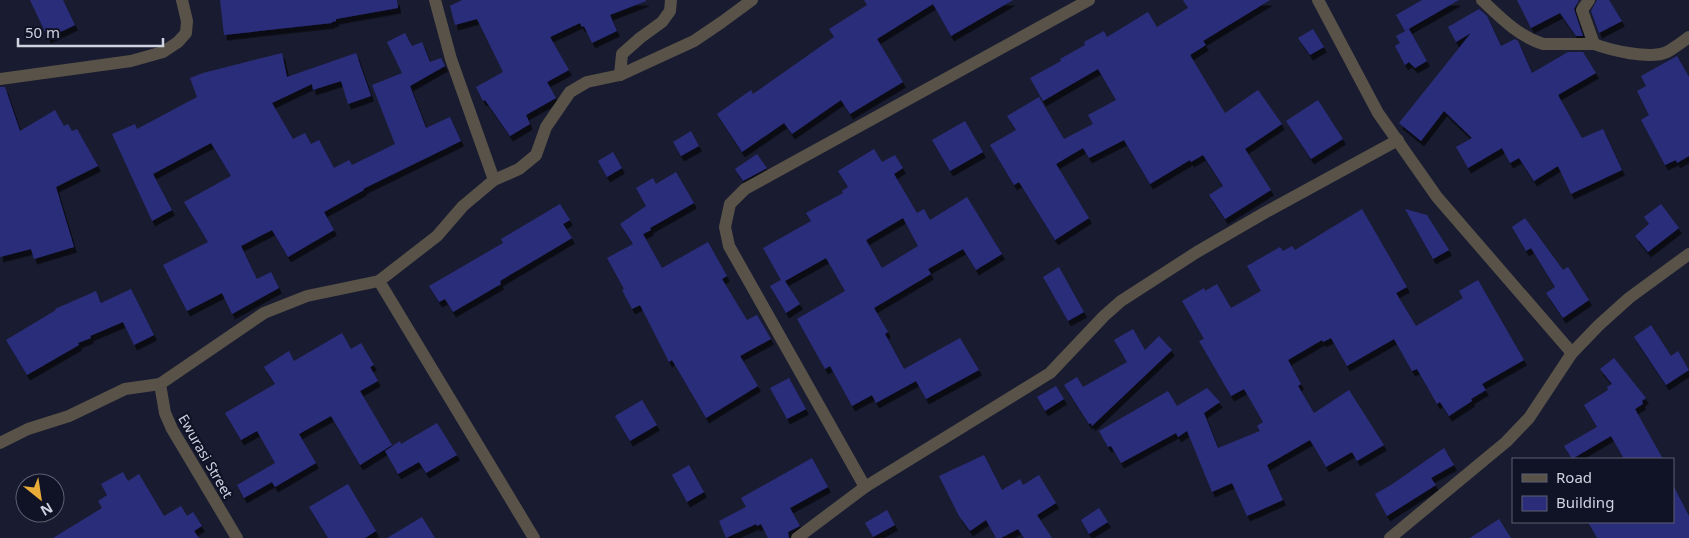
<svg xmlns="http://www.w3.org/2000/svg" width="1689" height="538" viewBox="0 0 1689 538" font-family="'Noto Sans',sans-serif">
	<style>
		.building { fill: #2b2d7a; fill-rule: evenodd; filter: url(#shadow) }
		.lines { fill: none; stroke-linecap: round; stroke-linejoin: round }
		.street { stroke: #585248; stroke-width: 12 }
		.labels { text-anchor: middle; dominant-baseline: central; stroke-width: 4.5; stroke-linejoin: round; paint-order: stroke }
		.street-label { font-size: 14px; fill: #cfd2df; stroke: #101326 }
	</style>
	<defs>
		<filter id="shadow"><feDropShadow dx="3" dy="5.5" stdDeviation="0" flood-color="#0009"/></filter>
	</defs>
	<rect width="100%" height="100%" fill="#191c30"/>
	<g class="building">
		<path d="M30 0H63L75 25 48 38Z"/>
		<path d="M220 0H397L398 8 336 19V21L332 22V23L224 35Z"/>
		<path d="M462 0H646V1L610 15 617 31 592 43 584 26 582 27 580 23 550 37 569 70 547 82 556 98 526 115 530 124 510 136 485 100 483 101 476 87 503 72 477 19 455 25 450 6Z"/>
		<path d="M864 0H1013L951 36 933 4 877 39 903 82 850 114 841 100 792 134 784 123 742 152 717 114 751 90 753 94 834 37 829 29 867 5Z"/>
		<path d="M1183 0H1270L1203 41 1206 45 1190 55 1225 113 1258 90 1282 124 1245 149 1271 190 1225 219 1209 195 1223 186 1203 155 1191 162 1190 160 1150 184 1124 140 1089 158 1083 148 1056 164 1089 218 1055 240 1019 182 1014 185 990 145 1016 130 1007 116 1039 97 1064 139 1093 124 1088 115 1116 100 1098 69 1043 101 1030 78 1061 61 1060 59 1085 45 1084 42 1104 31 1107 37 1148 12 1157 27 1188 8Z"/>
		<path d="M1422 0H1459L1405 31 1396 15Z"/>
		<path d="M1517 0H1579L1574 9 1583 36H1576L1560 13 1531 28Z"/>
		<path d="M1597 0H1609L1622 21 1599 33 1591 11Z"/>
		<path d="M1479 9 1487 16 1501 46 1515 39 1518 41 1532 73 1568 52H1583L1596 73 1558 95 1582 138 1603 129 1622 170 1571 194 1558 166 1534 181 1519 158 1510 163 1502 148 1468 168 1456 147 1472 138 1444 111 1421 141 1399 123 1471 33 1456 42 1448 27Z"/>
		<path d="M1313 29 1324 47 1310 55 1298 38Z"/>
		<path d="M1409 29 1427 61 1415 68 1409 62 1405 65 1395 46 1400 43 1396 36Z"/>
		<path d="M405 33 412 46 422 42 430 62 441 58 445 66 410 86 426 128 450 117 461 141 363 189 364 190 324 212 334 230 288 257 272 230 241 246 257 279 271 272 279 288 232 314 222 293 187 311 163 265 208 242 184 202 231 176 211 143 153 174 172 210 152 221 112 134 135 124 137 129 197 97 190 78 203 73 282 53 287 77 356 53 371 96 348 104 341 81 313 90 312 84 272 103 293 139 305 133 311 144 319 140 334 168 349 160 352 165 395 144 372 85 402 73 387 42Z"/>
		<path d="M1677 56 1689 77V156L1677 163 1676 160 1665 165 1641 120 1649 115 1637 91 1646 86 1641 76Z"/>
		<path d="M0 87H5L20 131 55 110 64 126 68 124 72 131 77 129 98 166 56 187 74 247 34 259 31 249 0 257Z"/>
		<path d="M1318 100 1343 139 1311 159 1286 121Z"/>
		<path d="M965 121 983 152 950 171 932 140Z"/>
		<path d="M691 131 699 146 681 156 673 142Z"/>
		<path d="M874 149 882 162 895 155 903 168 894 174 917 213 924 209 930 220 967 197 1002 254 976 270 963 249 928 269 931 274 874 308 888 332 885 334 904 369 960 338 979 370 926 399 916 381 876 403 872 395 852 406 830 366 825 369 797 319 845 291 826 258 785 281 800 304 786 313 770 286 781 280 763 248 811 221 806 213 843 193 842 191 848 187 838 171ZM903 218 918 246 882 268 866 240Z"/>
		<path d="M613 152 622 168 607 177 598 161Z"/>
		<path d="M757 154 767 168 743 181 735 169Z"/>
		<path d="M676 172 694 203 650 228 651 230 643 234 662 268 708 242 727 276 722 279 747 320 757 315 771 339 740 356 758 386 706 418 672 360 669 362 640 305 632 309 622 290 624 289 607 258 633 244 620 224 646 206 636 188 653 178 656 184Z"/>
		<path d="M560 204 570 220 563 224 572 238 500 281 501 284 453 312 445 299 439 302 429 286 503 243 501 239Z"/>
		<path d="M1661 204 1679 228 1648 252 1635 236 1649 224 1644 217Z"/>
		<path d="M1362 209 1407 287 1396 293 1416 326 1463 298 1459 291 1478 280 1524 360 1482 384 1486 390 1471 399 1472 401 1449 416 1440 402 1437 404 1417 369 1412 371 1394 339 1347 366 1331 338 1323 342 1322 340 1288 360 1301 384 1298 386 1314 413 1349 390 1384 445 1357 461 1352 452 1326 467 1310 440 1267 465 1283 500 1247 516 1232 483 1212 492 1187 431 1178 437 1176 433 1121 463 1111 446 1108 447 1099 431 1168 391 1177 406 1207 388 1220 402 1204 413 1218 448 1260 431 1257 426 1263 422 1244 389 1231 396 1199 341 1204 339 1182 301 1204 288 1205 291 1217 284 1231 308 1261 291 1247 266 1280 247 1283 251 1292 246 1295 250Z"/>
		<path d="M1405 209 1427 215 1449 250 1433 259Z"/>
		<path d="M1525 218 1563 270 1568 267 1589 300 1563 318 1546 293 1555 287 1531 248 1526 251 1512 227Z"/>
		<path d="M1059 267 1084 312 1068 321 1043 277Z"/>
		<path d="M131 289 154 335 134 345 123 322 90 336 91 338 78 343 79 345 27 375 6 340 56 310 55 309 96 291 101 303Z"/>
		<path d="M1651 325 1671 356 1678 351 1689 370 1666 385 1634 337Z"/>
		<path d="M1133 329 1145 350 1159 336 1172 350 1092 426 1091 423 1089 424 1064 385 1077 377 1083 387 1127 362 1114 340Z"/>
		<path d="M342 333 351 349 361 343 374 365 370 367 378 381 360 391 392 445 360 465 331 416 299 434 316 463 275 487 272 482 244 498 237 485 275 463 257 431 241 440 225 413 275 384 264 367 289 351 294 361Z"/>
		<path d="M1614 358 1646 398 1642 401 1643 404 1635 409 1663 459H1624L1611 436 1572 459 1564 446 1597 427 1584 405 1608 390 1607 387 1612 384 1600 369Z"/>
		<path d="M789 378 806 409 787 419 770 388Z"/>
		<path d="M1056 386 1064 399 1045 411 1037 397Z"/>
		<path d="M642 400 657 425 630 441 615 416Z"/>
		<path d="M437 423 457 455 426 473 419 462 398 474 385 451 400 441 401 444Z"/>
		<path d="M1444 448 1454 465 1431 478 1436 485 1387 516 1375 494 1391 485Z"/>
		<path d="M984 455 1002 490 1020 479 1023 485 1039 475 1056 503 1037 515 1052 538H1024L1018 529 1001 538H996L986 520 970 531 959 516 939 476Z"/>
		<path d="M812 458 828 487 790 508 800 526 788 532 789 538H768L761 524 757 526 756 524 726 538 719 521 746 507 741 498Z"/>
		<path d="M689 465 704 492 687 502 672 475Z"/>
		<path d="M123 472 128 481 139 474 164 516 181 506 187 516 193 512 202 526 194 531 199 538H53L102 508 98 501 107 495 101 484Z"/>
		<path d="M348 484 376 531 365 538H328L309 507Z"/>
		<path d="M1673 485 1689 516V538H1597L1588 522H1673Z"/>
		<path d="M1099 508 1108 522 1089 534 1081 520Z"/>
		<path d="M887 510 895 525 873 537 865 523Z"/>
		<path d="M422 517 435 538H387Z"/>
		<path d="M1499 519 1511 538H1470Z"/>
	</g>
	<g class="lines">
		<g class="street">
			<path d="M435 0 451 59 494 180"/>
			<path d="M1318 0 1378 113 1437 197 1572 353"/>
			<path d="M1482 0C1500 17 1518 36 1543 44H1594"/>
			<path d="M1589 0 1582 10 1594 44C1610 50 1650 60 1667 52 1674 48 1682 42 1689 37"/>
			<path d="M620 75 622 54 640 38 662 22 670 11 671 0"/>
			<path d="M0 79 131 61 163 52 178 42 186 33 187 21 182 0"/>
			<path d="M379 281 534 538"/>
			<path d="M160 384 165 413 172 429 237 538"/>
			<path d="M0 443 28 429 69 416 125 389 160 384 264 313 307 296 379 281 437 236 463 206 494 180 519 169 536 155 546 127 570 92 587 82 620 75 694 41 722 22 752 0"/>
			<path d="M865 487 729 246 725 227 730 204 745 189 1089 0"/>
			<path d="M797 538 865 487 1050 373 1104 316 1121 301 1197 252 1266 212 1398 140"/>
			<path d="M1390 538 1506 442 1529 418 1572 353 1599 325 1629 298 1689 254"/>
		</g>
	</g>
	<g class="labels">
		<g class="street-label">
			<text transform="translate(206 456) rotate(60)">Ewurasi Street</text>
		</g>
	</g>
	<rect x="1512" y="458" width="162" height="65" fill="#101326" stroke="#5c5f70"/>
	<rect x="1522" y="474" width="25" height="8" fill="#585248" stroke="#5c5f70"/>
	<text x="1556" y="483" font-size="15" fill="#cfd2df">Road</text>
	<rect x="1522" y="496" width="25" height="15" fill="#2b2d7a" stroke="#5c5f70"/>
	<text x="1556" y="508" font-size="15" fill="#cfd2df">Building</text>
	<g transform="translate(40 498) rotate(150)"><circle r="24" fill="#101326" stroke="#5c5f70"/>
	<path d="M0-4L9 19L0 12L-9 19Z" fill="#e9ab38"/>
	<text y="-8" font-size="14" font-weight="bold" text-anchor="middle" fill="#cfd2df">N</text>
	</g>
	<path d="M18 38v8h145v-8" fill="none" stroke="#cfd2df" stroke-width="2.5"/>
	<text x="25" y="38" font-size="15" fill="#cfd2df" stroke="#101326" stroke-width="4" paint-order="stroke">50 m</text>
</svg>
